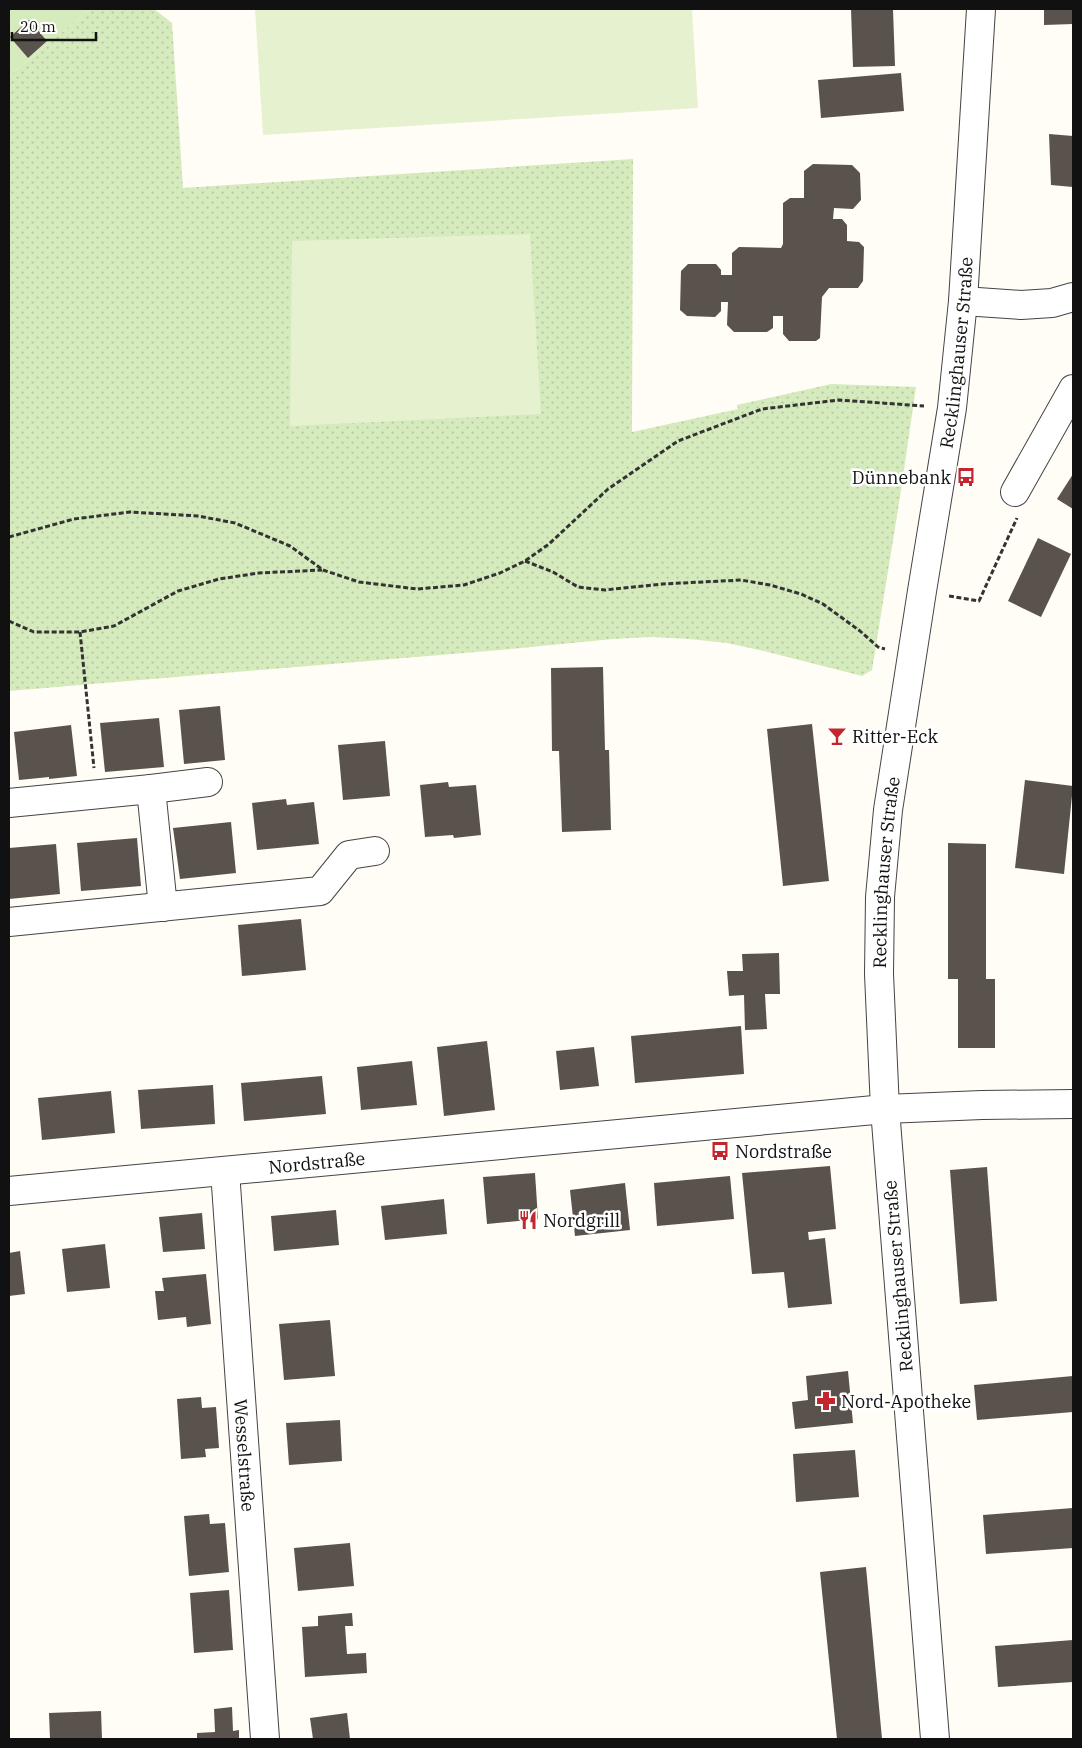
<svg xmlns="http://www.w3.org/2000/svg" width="1082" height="1748" viewBox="0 0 1082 1748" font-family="'IBM Plex Serif',serif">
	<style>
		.grass { fill: #d5ebbd }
		.park { fill: url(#park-dots) }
		.pitch { fill: #e6f2cf }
		.building { fill: #5a524d }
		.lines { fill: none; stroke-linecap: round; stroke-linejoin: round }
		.minor-casing { stroke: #444; stroke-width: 30 }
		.path { stroke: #333; stroke-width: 3; stroke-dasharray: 5 2.5; stroke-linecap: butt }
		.minor { stroke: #fff; stroke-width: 28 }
		.labels { text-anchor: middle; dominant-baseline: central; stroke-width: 5; stroke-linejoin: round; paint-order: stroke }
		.street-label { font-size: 18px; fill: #111; stroke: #fff }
		.poi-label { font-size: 18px; fill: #111; stroke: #fff; text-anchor: start }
	</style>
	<defs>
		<pattern id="park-dots" width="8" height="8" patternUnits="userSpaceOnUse" patternTransform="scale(1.25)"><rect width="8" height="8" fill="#d5ebbd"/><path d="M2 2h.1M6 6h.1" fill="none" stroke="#b6c8a1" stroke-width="1.8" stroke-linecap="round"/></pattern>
	</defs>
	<rect width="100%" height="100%" fill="#fffdf5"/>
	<path class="grass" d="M9 9H90L9 76Z"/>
	<path class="park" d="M90 9H154L172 23 183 188 633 159 632 432 738 409 737 405 831 384 916 387 900 497 872 670 862 676 764 651 727 643 689 639 652 637 613 639 500 650 9 691V76Z"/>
	<g class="pitch">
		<path d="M255 9H692L698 108 263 135Z"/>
		<path d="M530 234 541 414 290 426 292 241Z"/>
	</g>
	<g class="building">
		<path d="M851 9H893L895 66 853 67Z"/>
		<path d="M1044 9H1073V24L1044 25Z"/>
		<path d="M29 20 47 41 28 58 10 37Z"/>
		<path d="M901 73 904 111 821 118 818 80Z"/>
		<path d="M1049 134 1073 136V187L1051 185Z"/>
		<path d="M813 164 852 165 860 173 861 200 853 209 834 208 833 219H842L847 225V241L859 242 864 247 863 281 858 288H829L822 297 820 338 816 341H789L783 334V316H773V328L767 332H734L727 325 728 302H721V311L715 317 687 316 680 310 681 271 688 264H716L721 270V275H732V253L739 247 781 248 783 244V203L790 198H804V171Z"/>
		<path d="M1073 474V509L1057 499Z"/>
		<path d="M1038 538 1071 554 1041 617 1008 601Z"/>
		<path d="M603 667 605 750H609L611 830 562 832 559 751H552L551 668Z"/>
		<path d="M220 706 225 760 184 764 179 710Z"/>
		<path d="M159 718 164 767 105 772 100 723Z"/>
		<path d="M812 724 829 881 783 886 767 729Z"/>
		<path d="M71 725 77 776 49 779V777L19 780 14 732Z"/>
		<path d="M385 741 390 796 343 800 338 745Z"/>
		<path d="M1025 780 1073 786 1064 874 1015 868Z"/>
		<path d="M448 782 449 787 476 785 481 835 454 838 453 835 425 837 420 785Z"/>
		<path d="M286 799 287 805 314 802 319 844 257 850 252 803Z"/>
		<path d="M231 822 236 873 180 879 173 828Z"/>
		<path d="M137 838 141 886 81 891 77 843Z"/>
		<path d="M948 843 986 844V979H995V1048H958V979H948Z"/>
		<path d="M56 844 60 894 9 899V848Z"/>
		<path d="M301 919 306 970 242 976 238 925Z"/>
		<path d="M779 953 780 994H765L767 1029 745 1030 744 995 729 996 727 971H743L742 954Z"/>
		<path d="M741 1026 744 1074 635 1083 631 1036Z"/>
		<path d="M487 1041 495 1110 444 1116 437 1047Z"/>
		<path d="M594 1047 599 1086 560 1090 556 1051Z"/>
		<path d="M412 1061 417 1105 361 1110 357 1067Z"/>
		<path d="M322 1076 326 1114 244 1121 241 1083Z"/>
		<path d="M213 1085 215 1124 141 1129 138 1090Z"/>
		<path d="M111 1091 115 1133 42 1140 38 1098Z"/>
		<path d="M830 1166 836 1229 808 1232 809 1240 825 1238 832 1304 788 1308 784 1272 752 1274 742 1173Z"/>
		<path d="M987 1167 997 1301 960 1304 950 1170Z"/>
		<path d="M535 1173 538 1219 487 1224 483 1177Z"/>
		<path d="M730 1176 734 1219 657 1226 654 1183Z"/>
		<path d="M625 1183 630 1230 575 1236 570 1190Z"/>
		<path d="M444 1199 447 1234 385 1240 381 1206Z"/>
		<path d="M336 1210 339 1245 274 1251 271 1216Z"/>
		<path d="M202 1213 205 1249 163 1252 159 1217Z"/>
		<path d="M105 1244 110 1288 67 1292 62 1249Z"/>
		<path d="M20 1251 25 1294 9 1296V1253Z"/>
		<path d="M206 1274 211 1324 187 1327 186 1317 158 1320 155 1291H164L162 1278Z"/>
		<path d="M330 1320 335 1376 284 1380 279 1324Z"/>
		<path d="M848 1371 853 1423 795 1429 792 1402 808 1400 806 1376Z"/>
		<path d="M1073 1376V1412L977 1420 974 1385Z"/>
		<path d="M201 1397 202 1408 216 1407 219 1448 205 1449 206 1457 181 1459 177 1399Z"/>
		<path d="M340 1420 342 1461 289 1465 286 1423Z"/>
		<path d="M855 1450 859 1497 796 1502 793 1454Z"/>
		<path d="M1073 1508V1548L986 1554 983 1515Z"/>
		<path d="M209 1514 210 1524 225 1523 229 1572 189 1576 184 1516Z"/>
		<path d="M350 1543 354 1586 298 1591 294 1548Z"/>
		<path d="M866 1567 882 1739H837L820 1572Z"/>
		<path d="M229 1590 233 1650 194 1653 190 1593Z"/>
		<path d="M352 1613 353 1626H345L347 1654 366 1653 367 1673 305 1677 302 1627 318 1626V1616Z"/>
		<path d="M1073 1640V1682L998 1687 995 1646Z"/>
		<path d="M232 1707 233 1731 239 1730V1739H197V1733L215 1732 214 1709Z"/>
		<path d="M101 1711 102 1739H50L49 1713Z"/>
		<path d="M347 1713 350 1739H313L310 1718Z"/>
	</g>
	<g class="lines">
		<g class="minor-casing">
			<g id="minor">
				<path d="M963 301 1021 305 1052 303 1073 297"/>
				<path d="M1015 492 1073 389"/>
				<path d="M151 789 208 782"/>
				<path d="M9 803 151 789 163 907"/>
				<path d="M9 922 320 891 349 855 375 851"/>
				<path id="s1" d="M225 1171 265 1739"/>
				<path id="s2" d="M9 1191 885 1109 982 1105 1073 1104"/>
				<path id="s3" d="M935 1739 885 1109 879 974 880 897 888 810 922 591 952 408 963 301 981 9"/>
			</g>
		</g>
		<g class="path">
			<path d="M9 537 74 519 130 512 198 516 235 523 290 546 323 570 359 582 417 589 464 585 500 573 525 561 549 544 608 489 678 441 762 409 839 400 924 406"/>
			<path d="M525 561 553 572 578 587 605 590 663 584 741 580 770 585 801 594 823 604 860 631 878 647 885 649"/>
			<path d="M949 596 979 601 1017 518"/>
			<path d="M9 621 34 632H80L114 626 178 591 219 579 259 573 322 570"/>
			<path d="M80 632 94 768"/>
		</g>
		<use href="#minor" class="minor"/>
	</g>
	<defs>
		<g id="bus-bare" transform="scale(1.5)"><path d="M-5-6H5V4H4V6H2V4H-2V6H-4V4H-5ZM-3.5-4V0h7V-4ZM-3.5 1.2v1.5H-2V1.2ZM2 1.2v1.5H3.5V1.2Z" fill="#c4262e" stroke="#fff" stroke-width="2.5" paint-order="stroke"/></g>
		<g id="bar-bare" transform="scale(1.5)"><path d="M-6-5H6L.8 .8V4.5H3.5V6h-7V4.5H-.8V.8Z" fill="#c4262e" stroke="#fff" stroke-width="2.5" paint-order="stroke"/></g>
		<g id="restaurant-bare" transform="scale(1.5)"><path d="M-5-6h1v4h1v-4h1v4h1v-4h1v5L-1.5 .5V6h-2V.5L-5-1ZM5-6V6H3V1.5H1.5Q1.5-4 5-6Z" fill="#c4262e" stroke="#fff" stroke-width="2.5" paint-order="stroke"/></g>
		<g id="pharmacy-bare" transform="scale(1.5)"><path d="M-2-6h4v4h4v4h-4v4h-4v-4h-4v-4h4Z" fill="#c4262e" stroke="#fff" stroke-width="2.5" paint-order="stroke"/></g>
	</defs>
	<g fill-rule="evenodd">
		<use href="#bus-bare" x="966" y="477"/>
		<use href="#bar-bare" x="837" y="736"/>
		<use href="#bus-bare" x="720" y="1151"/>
		<use href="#restaurant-bare" x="528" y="1220"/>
		<use href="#pharmacy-bare" x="826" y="1401"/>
	</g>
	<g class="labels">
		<g class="street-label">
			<text stroke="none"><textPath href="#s3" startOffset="1394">Recklinghauser Straße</textPath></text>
			<text stroke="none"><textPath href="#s3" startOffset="869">Recklinghauser Straße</textPath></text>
			<text stroke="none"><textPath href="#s2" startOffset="309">Nordstraße</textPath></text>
			<text transform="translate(898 1276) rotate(-95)">Recklinghauser Straße</text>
			<text stroke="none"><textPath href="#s1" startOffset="285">Wesselstraße</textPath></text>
		</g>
		<g class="poi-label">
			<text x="951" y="477" text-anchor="end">Dünnebank</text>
			<text x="852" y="736">Ritter-Eck</text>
			<text x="735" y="1151">Nordstraße</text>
			<text x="543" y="1220">Nordgrill</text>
			<text x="841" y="1401">Nord-Apotheke</text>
		</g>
	</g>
	<rect width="1082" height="1748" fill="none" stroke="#111111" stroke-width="20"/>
	<path d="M12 32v8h84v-8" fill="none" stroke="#111111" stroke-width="2.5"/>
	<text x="20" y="32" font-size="15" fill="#111111" stroke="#ffffff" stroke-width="4" paint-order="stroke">20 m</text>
</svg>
